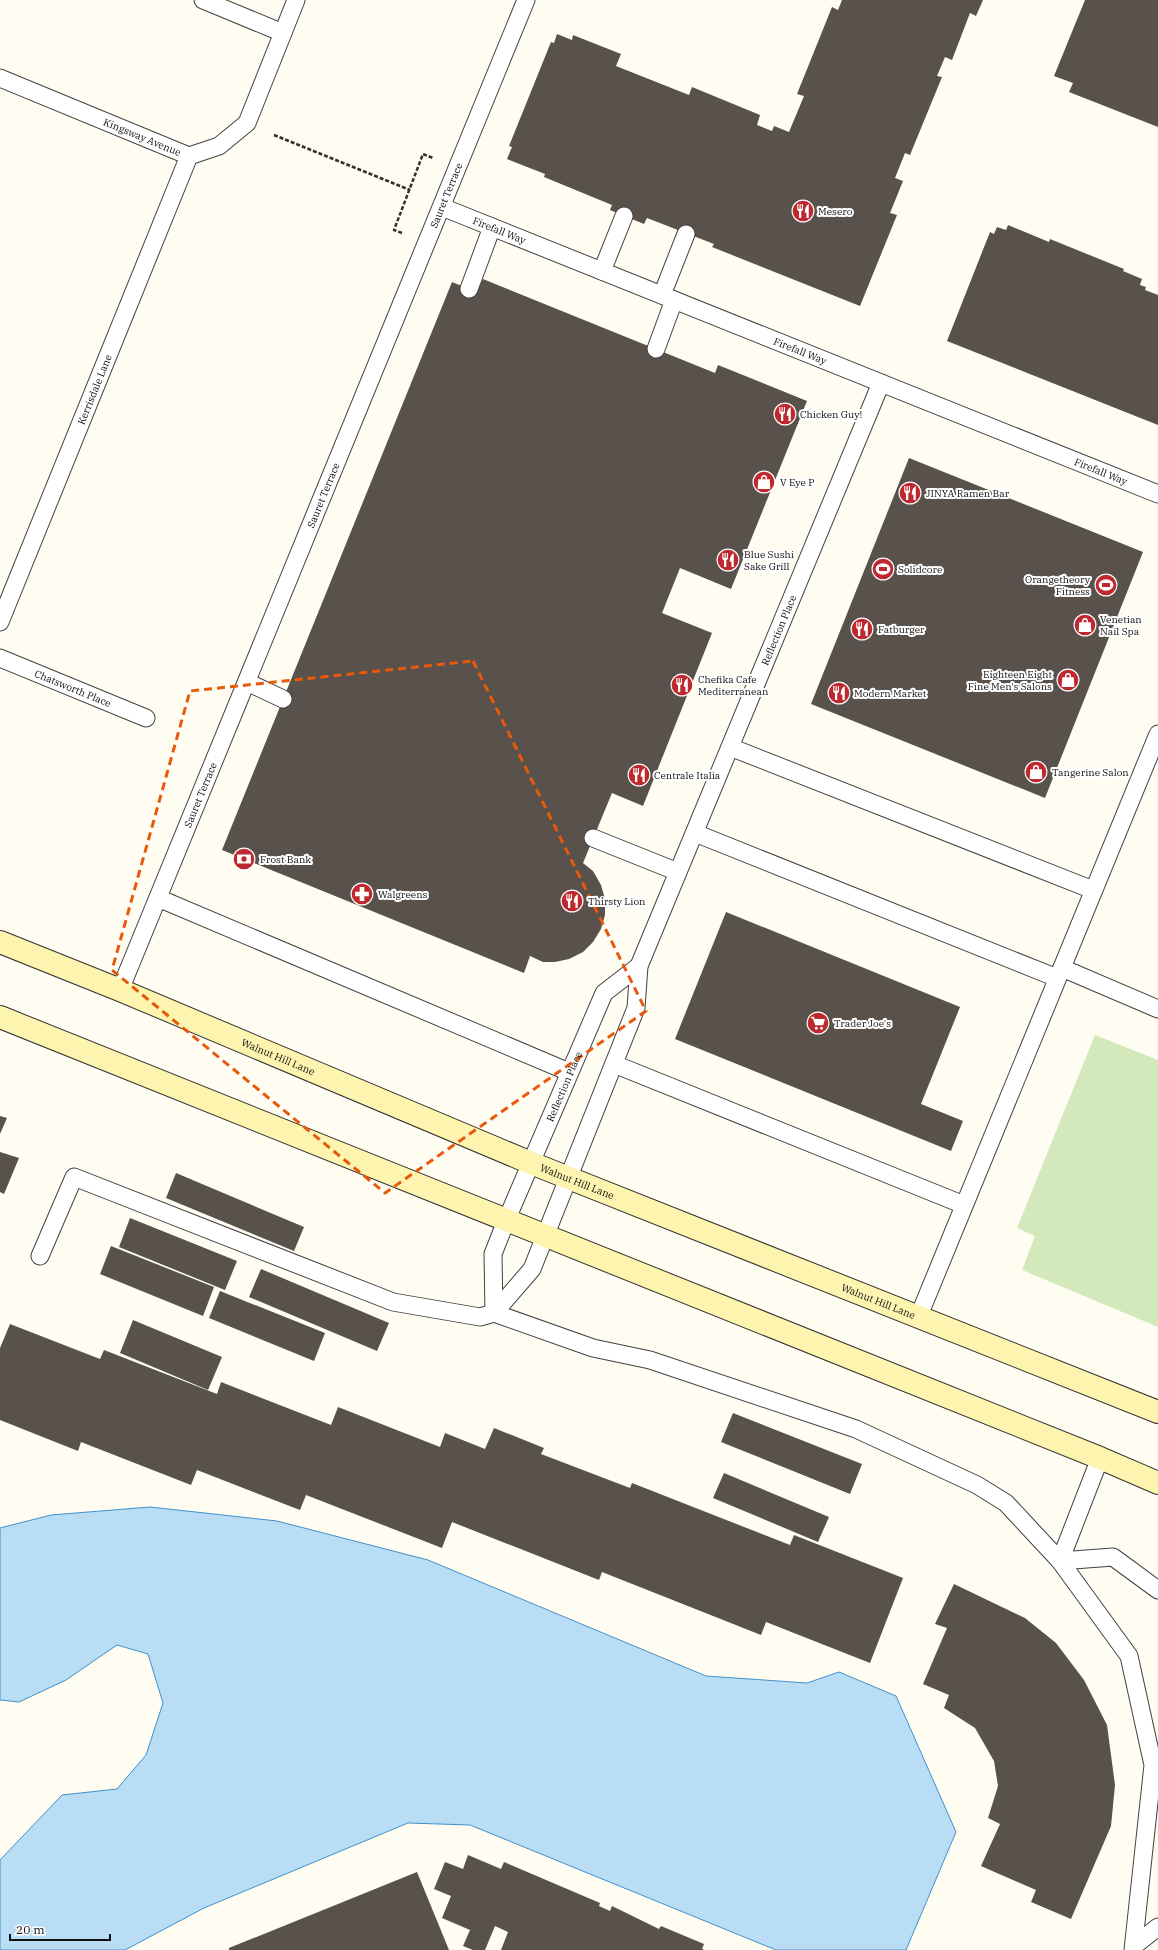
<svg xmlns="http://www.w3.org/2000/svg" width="1158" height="1950" viewBox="0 0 1158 1950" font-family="'IBM Plex Serif',serif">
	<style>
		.green { fill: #d3e9bc }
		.water { fill: #b8ddf5; stroke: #4091cb }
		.building { fill: #58514c }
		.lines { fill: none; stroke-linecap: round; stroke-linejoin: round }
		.service-casing { stroke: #424242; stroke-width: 19 }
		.secondary-casing { stroke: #313131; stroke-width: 24 }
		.path { stroke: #313131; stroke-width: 2.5; stroke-dasharray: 4 2; stroke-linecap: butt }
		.service { stroke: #fff; stroke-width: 17 }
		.secondary { stroke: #fdf5af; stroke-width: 22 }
		.marked { fill: none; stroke: #e8590c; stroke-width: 3; stroke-dasharray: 8 5; stroke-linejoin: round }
		.labels { text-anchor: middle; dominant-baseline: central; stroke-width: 4; stroke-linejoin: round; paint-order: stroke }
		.street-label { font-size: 10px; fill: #0f0f0f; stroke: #fff }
		.poi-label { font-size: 10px; fill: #0f0f0f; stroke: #fff; text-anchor: start }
	</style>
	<rect width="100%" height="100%" fill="#fffcf2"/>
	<path class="green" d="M1095 1035 1158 1060V1327L1003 1262 1022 1270 1035 1236 1017 1228Z"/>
	<path class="water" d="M150 1507 277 1521 428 1560 706 1676 807 1683 839 1672 896 1696 956 1832 906 1950H776L470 1825 408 1823 204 1908 125 1950H0V1860L62 1795 117 1789 146 1755 163 1703 148 1654 117 1645 66 1680 19 1702 0 1700V1528L51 1515Z"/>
	<g class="building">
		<path d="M842 0H983L976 16 970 13 952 60 945 57 937 76 942 77 910 155 905 153 895 178 903 181 890 213 897 215 860 306 712 247 714 244 647 218 644 224 610 210 612 205 544 177 545 174 507 159 512 147 509 146 551 42 554 43 557 34 572 40 573 35 621 54 616 66 689 95 692 87 760 115 757 125 772 131 774 126 789 132 804 96 797 94 832 7 838 10Z"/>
		<path d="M1085 0H1158V127L1069 92 1073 83 1054 76Z"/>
		<path d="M1008 225 1049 242 1050 239 1124 269 1123 271 1142 279 1140 285 1146 287 1145 290 1158 295V425L947 341 990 232 994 234 997 227 1006 230Z"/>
		<path d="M483 279 715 373 718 365 807 401 731 589 680 568 662 613 712 633 643 806 612 793 583 863 593 871 601 885 605 899V915L601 929 593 942 583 952 569 959 555 962H543L530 956 524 973 222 850 452 282 477 292Z"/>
		<path d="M909 458 1143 552 1045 798 811 704Z"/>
		<path d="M726 912 960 1007 921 1104 963 1121 951 1151 675 1039Z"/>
		<path d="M0 1116 7 1118 0 1134Z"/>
		<path d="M0 1152 19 1158 4 1194 0 1192Z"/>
		<path d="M176 1173 304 1227 294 1251 166 1198Z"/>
		<path d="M130 1218 237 1261 225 1290 119 1247Z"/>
		<path d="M111 1246 214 1287 203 1316 100 1274Z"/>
		<path d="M261 1269 389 1323 377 1351 249 1297Z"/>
		<path d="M220 1291 325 1333 314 1361 209 1318Z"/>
		<path d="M133 1320 222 1357 208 1390 120 1353Z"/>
		<path d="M10 1324 100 1359 104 1350 217 1394 221 1382 331 1425 338 1407 440 1447 445 1433 485 1449 494 1428 544 1448 541 1454 630 1488 632 1483 790 1545 794 1535 903 1578 870 1663 766 1622 761 1635 602 1572 599 1580 452 1522 442 1548 306 1495 300 1510 197 1470 191 1485 81 1442 78 1451 0 1420V1348Z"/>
		<path d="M733 1413 862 1464 850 1494 721 1442Z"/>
		<path d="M724 1473 829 1517 818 1542 713 1498Z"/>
		<path d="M954 1584 1025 1618 1056 1643 1084 1680 1107 1725 1115 1785 1111 1826 1071 1919 1031 1902 1036 1890 981 1866 1000 1824 988 1818 998 1786 994 1761 975 1728 944 1708 949 1695 923 1684 947 1628 935 1624Z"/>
		<path d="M468 1855 501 1869 504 1862 600 1903 599 1906 610 1911 612 1906 659 1929 661 1926 704 1944 702 1949 705 1950H501L508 1932 495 1926 485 1950H473L463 1946 470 1930 442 1918 451 1896 434 1889 445 1862 463 1869Z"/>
		<path d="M417 1872 449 1950H229V1948Z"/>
	</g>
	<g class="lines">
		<g class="service-casing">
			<g id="service">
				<path d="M203 0 283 33"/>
				<path id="s1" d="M0 78 189 156 219 146 247 123 296 0"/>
				<path id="s2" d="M442 207 1158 494"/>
				<path d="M602 271 624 216"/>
				<path d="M469 289 492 227"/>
				<path d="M662 295 686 234"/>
				<path d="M656 349 674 300"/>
				<path id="s3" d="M0 622 189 156"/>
				<path id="s4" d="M0 658 146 718"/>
				<path d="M247 682 283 699"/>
				<path d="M730 747 1093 890"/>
				<path d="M695 833 1057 978"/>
				<path d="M593 838 678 872"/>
				<path d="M158 898 569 1072"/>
				<path d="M1062 968 1158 1009"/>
				<path id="s5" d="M120 990 526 0"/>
				<path d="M614 1064 964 1205"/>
				<path d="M40 1256 74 1177 393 1302 480 1317 494 1313 593 1348 650 1360 856 1429 977 1485 1006 1503 1060 1561 1129 1656 1153 1765 1133 1950"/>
				<path id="s6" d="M494 1313 532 1269 636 1008 639 966 881 383"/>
				<path id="s7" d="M494 1313 493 1254 506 1221 604 993 639 966"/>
				<path d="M918 1318 1158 734"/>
				<path d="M1100 1458 1060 1561 1113 1557 1158 1590"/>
				<path d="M1135 1945 1158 1927"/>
			</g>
		</g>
		<g class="secondary-casing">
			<g id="secondary">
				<path id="s8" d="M0 942 120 990 531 1163 1158 1412"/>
				<path d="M0 1017 1100 1458 1158 1483"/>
			</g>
		</g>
		<g class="path">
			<path d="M274 135 410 190"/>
			<path d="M402 233 394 230 423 154 433 158"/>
		</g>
		<use href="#service" class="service"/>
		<use href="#secondary" class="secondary"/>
	</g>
	<path class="marked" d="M473 661 646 1011 385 1193 112 970 190 691Z"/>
	<defs>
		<g id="restaurant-disc" transform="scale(1.15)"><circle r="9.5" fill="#bd292e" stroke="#fff"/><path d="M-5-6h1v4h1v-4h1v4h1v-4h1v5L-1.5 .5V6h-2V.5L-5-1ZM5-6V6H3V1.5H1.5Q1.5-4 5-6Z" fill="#fff"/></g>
		<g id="shop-disc" transform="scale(1.15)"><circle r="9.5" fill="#bd292e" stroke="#fff"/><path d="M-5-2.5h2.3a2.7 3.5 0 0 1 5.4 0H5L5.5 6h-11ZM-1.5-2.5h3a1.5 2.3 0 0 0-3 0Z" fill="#fff"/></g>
		<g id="stadium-disc" transform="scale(1.15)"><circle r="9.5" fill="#bd292e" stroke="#fff"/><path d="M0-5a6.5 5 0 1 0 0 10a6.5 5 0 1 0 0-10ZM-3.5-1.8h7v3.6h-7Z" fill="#fff"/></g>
		<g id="bank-disc" transform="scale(1.15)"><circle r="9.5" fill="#bd292e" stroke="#fff"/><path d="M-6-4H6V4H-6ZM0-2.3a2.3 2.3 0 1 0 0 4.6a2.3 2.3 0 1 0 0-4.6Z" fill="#fff"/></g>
		<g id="pharmacy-disc" transform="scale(1.15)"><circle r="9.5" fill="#bd292e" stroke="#fff"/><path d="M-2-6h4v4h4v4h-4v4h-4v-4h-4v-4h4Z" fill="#fff"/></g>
		<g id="supermarket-disc" transform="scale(1.15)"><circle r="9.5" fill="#bd292e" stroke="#fff"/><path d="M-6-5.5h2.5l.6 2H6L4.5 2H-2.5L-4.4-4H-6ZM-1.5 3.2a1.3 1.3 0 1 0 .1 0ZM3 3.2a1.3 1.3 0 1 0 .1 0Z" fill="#fff"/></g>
	</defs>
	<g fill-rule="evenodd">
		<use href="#restaurant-disc" x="803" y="211"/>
		<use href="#restaurant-disc" x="785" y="414"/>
		<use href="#shop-disc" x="764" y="482"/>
		<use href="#restaurant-disc" x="910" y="493"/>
		<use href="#restaurant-disc" x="728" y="560"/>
		<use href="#stadium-disc" x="883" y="569"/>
		<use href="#stadium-disc" x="1106" y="585"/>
		<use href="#shop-disc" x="1085" y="625"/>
		<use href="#restaurant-disc" x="862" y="629"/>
		<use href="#shop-disc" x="1068" y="680"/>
		<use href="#restaurant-disc" x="682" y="685"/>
		<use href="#restaurant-disc" x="839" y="693"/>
		<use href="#shop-disc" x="1036" y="772"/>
		<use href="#restaurant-disc" x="639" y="775"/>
		<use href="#bank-disc" x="244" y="859"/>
		<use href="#pharmacy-disc" x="362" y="894"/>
		<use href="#restaurant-disc" x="572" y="901"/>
		<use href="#supermarket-disc" x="818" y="1023"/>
	</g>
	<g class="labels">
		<g class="street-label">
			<text stroke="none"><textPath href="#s1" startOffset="154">Kingsway Avenue</textPath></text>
			<text stroke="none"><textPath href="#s5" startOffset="859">Sauret Terrace</textPath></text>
			<text stroke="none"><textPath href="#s2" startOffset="62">Firefall Way</textPath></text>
			<text stroke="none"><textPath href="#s2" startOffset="386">Firefall Way</textPath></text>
			<text stroke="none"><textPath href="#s3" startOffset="251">Kerrisdale Lane</textPath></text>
			<text stroke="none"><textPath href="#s2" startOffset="710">Firefall Way</textPath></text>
			<text stroke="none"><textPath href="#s5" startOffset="535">Sauret Terrace</textPath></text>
			<text stroke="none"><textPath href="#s6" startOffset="745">Reflection Place</textPath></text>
			<text stroke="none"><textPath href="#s4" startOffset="79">Chatsworth Place</textPath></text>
			<text stroke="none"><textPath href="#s5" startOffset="211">Sauret Terrace</textPath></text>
			<text stroke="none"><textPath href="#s8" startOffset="301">Walnut Hill Lane</textPath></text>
			<text stroke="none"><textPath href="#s7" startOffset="241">Reflection Place</textPath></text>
			<text stroke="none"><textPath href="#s8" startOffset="625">Walnut Hill Lane</textPath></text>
			<text stroke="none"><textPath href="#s8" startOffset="949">Walnut Hill Lane</textPath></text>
		</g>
		<g class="poi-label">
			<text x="818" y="211">Mesero</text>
			<text x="800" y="414">Chicken Guy!</text>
			<text x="780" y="482">V Eye P</text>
			<text x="926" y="493">JINYA Ramen Bar</text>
			<text x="744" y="554">Blue Sushi<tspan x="744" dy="12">Sake Grill</tspan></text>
			<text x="898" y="569">Solidcore</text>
			<text x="1090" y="579" text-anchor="end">Orangetheory<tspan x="1090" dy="12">Fitness</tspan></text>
			<text x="1100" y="619">Venetian<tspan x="1100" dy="12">Nail Spa</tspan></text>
			<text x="878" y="629">Fatburger</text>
			<text x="1052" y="674" text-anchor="end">Eighteen Eight<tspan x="1052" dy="12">Fine Men's Salons</tspan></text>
			<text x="698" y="679">Chefika Cafe<tspan x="698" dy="12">Mediterranean</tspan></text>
			<text x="854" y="693">Modern Market</text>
			<text x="1052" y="772">Tangerine Salon</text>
			<text x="654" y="775">Centrale Italia</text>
			<text x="260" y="859">Frost Bank</text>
			<text x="378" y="894">Walgreens</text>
			<text x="588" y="901">Thirsty Lion</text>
			<text x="834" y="1023">Trader Joe's</text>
		</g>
	</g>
	<path d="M10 1934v6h100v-6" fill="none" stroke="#0f0f0f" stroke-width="2"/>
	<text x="16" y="1934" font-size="12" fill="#0f0f0f" stroke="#ffffff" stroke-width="3" paint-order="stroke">20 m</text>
</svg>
